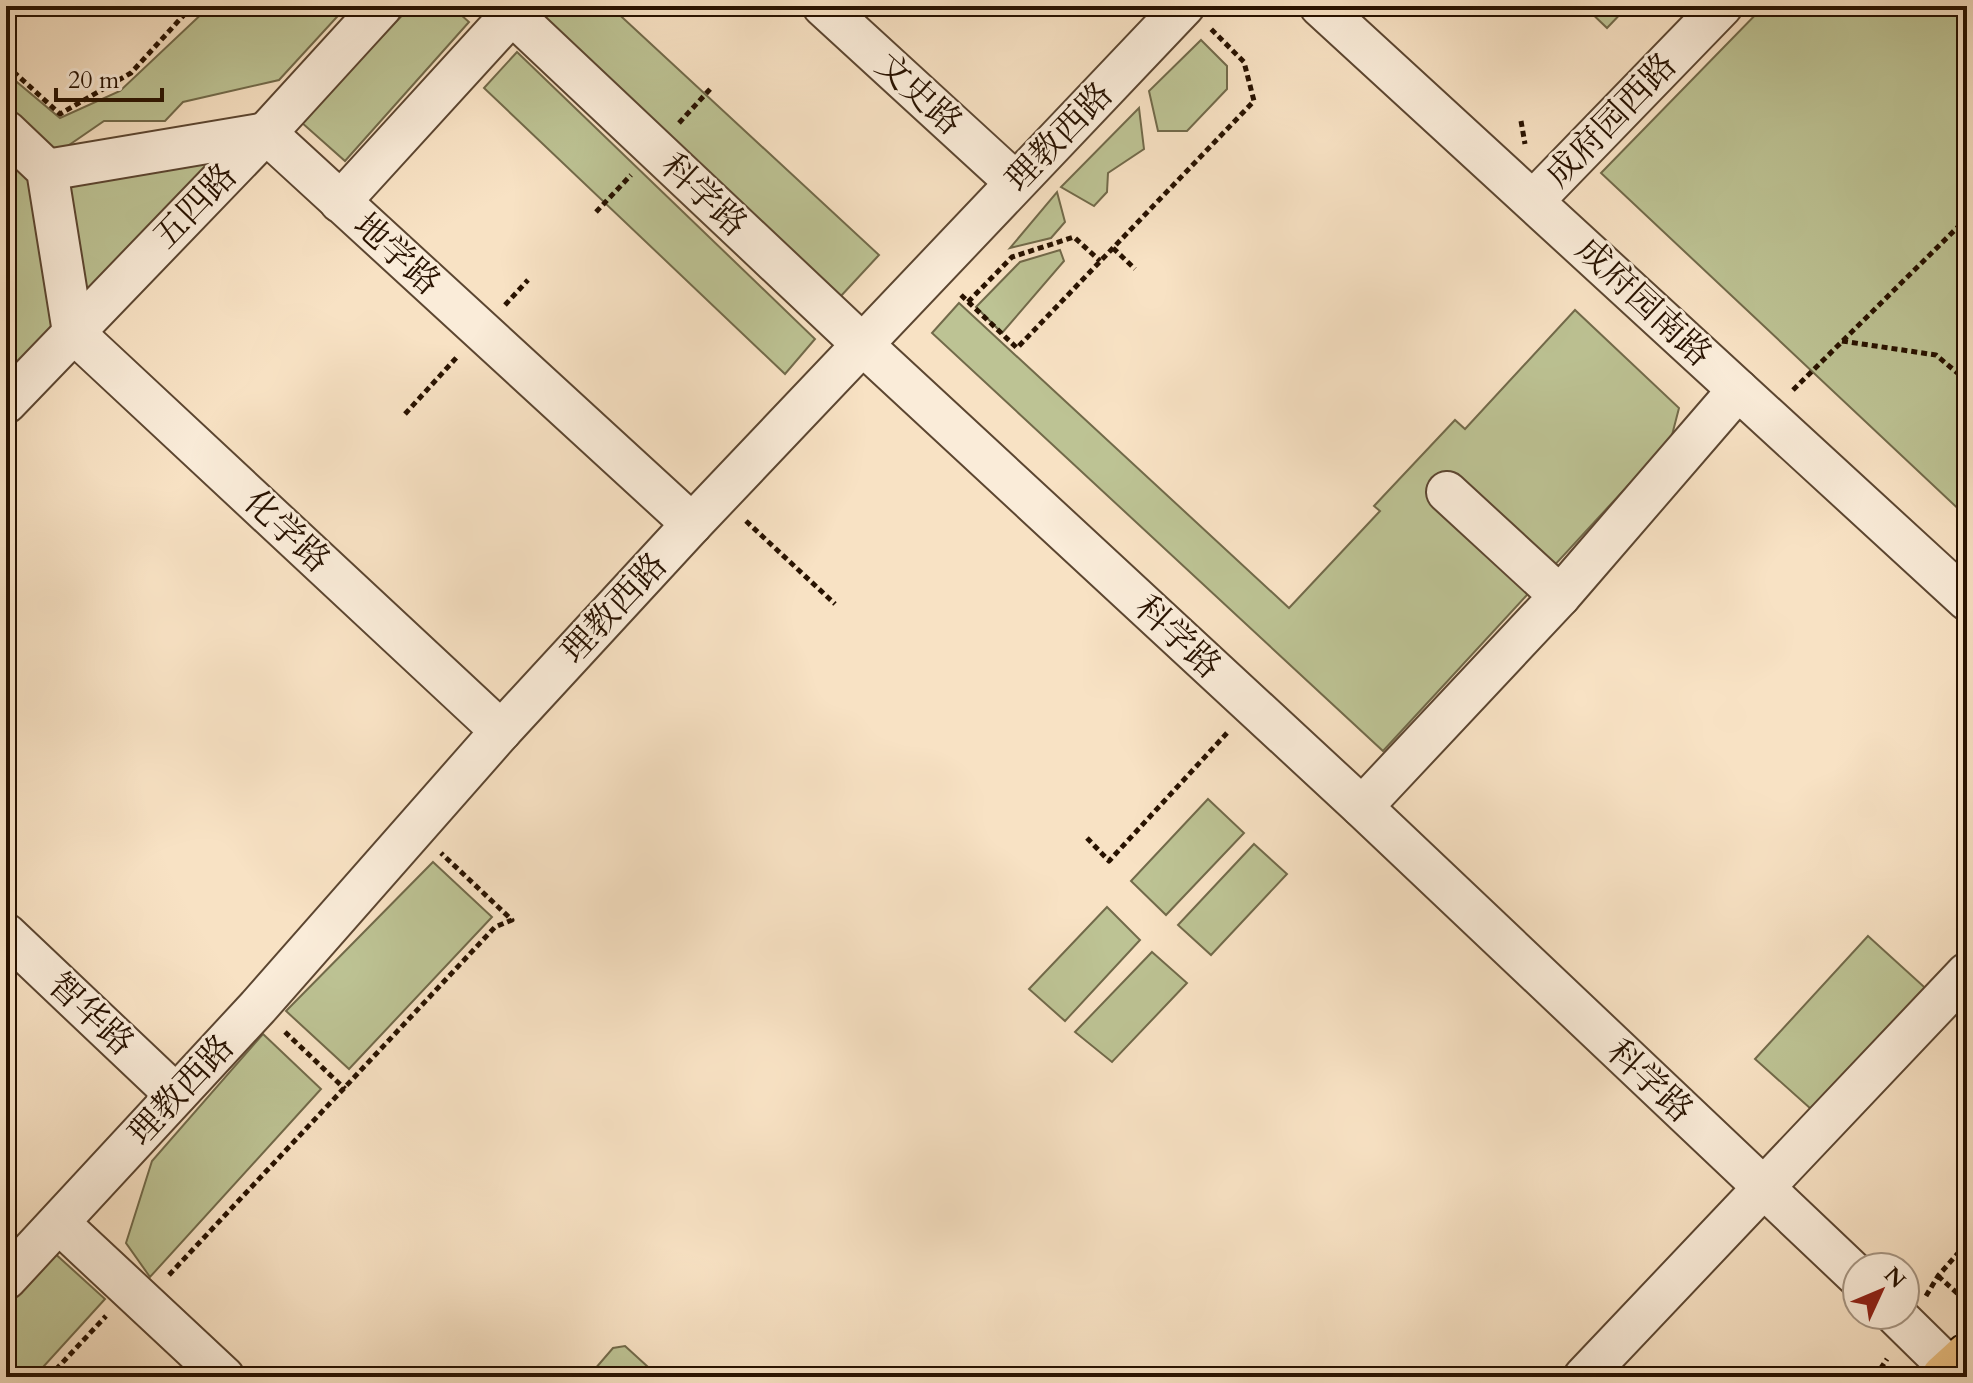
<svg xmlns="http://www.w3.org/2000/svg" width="1973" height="1383" viewBox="0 0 1973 1383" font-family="Cardo,'Noto Serif SC',serif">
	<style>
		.green { fill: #bdc394; stroke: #726a4a; stroke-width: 2 }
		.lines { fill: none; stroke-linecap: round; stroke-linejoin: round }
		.minor-casing { stroke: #5c4631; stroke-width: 44 }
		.major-casing { stroke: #281200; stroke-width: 48 }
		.path { stroke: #281200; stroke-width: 5; stroke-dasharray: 6 4; stroke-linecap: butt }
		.minor { stroke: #faecd9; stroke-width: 40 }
		.major { stroke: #ecc182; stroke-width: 44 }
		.labels { text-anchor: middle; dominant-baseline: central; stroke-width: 6; stroke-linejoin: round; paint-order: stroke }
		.street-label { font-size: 34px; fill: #281200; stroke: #faecd9 }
	</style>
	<rect width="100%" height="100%" fill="#f8e2c4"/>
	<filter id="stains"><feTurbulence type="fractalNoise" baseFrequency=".0025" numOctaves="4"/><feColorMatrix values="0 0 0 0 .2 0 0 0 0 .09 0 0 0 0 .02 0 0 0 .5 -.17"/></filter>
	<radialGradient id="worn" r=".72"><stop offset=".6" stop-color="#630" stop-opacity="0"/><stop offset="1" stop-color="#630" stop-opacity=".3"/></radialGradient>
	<g class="green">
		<path d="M210 6H347L279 80 183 102 165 121H104L56 154 6 109V73L60 118 120 91Z"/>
		<path d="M411 6H451L469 22 345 161 301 122Z"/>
		<path d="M556 6H610L879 255 840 297 544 19Z"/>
		<path d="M1584 6H1628L1607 28Z"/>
		<path d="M1764 6H1967V517L1601 173Z"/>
		<path d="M1201 40 1227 66V89L1187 131H1158L1149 91Z"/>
		<path d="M517 52 815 339 785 374 484 88Z"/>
		<path d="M1139 108 1144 149 1108 173 1107 192 1094 206 1061 187Z"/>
		<path d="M6 151 36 179 63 326 6 374Z"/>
		<path d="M226 158 84 308 61 182Z"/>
		<path d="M1057 192 1065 222 1051 238 1010 248Z"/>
		<path d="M1060 250 1064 261 1002 333 976 307 1020 262Z"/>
		<path d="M959 303 1289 608 1380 511 1374 506 1455 420 1465 429 1575 310 1679 408 1671 439 1383 751 932 333Z"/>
		<path d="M1208 799 1244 833 1166 915 1131 881Z"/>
		<path d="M1254 844 1287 874 1211 955 1178 925Z"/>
		<path d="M433 862 492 917 349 1069 286 1011Z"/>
		<path d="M1107 907 1140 940 1065 1021 1029 989Z"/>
		<path d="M1868 936 1933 995 1820 1117 1755 1059Z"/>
		<path d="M1152 952 1187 983 1112 1062 1075 1032Z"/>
		<path d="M263 1034 321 1089 150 1277 126 1243 152 1161Z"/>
		<path d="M51 1250 105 1299 34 1377H6V1299Z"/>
		<path d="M625 1346 659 1377H588L613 1348Z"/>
	</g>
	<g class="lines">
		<g class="minor-casing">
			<g id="minor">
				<path d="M823 6 1015 182"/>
				<path d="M1320 6 1967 600"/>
				<path d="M512 14 863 345 1362 807 1857 1276"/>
				<path d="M6 131 47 170 73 332 501 731"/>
				<path d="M47 170 266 133 692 524"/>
				<path d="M1534 200 1722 6"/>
				<path d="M340 202 519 6"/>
				<path d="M6 403 266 133 382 6"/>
				<path d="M1560 596 1738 390"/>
				<path d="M1362 807 1560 596 1447 492"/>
				<path d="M6 934 176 1095"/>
				<path d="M59 1223 224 1377"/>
				<path d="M6 1279 258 1007 501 731 692 524 1184 6"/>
				<path d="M1896 1315 1951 1369"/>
				<path d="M1584 1377 1967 973"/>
			</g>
		</g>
		<g class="major-casing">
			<path id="major" d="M1944 1377 1967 1356"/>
		</g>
		<g class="path">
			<path d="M6 65 60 114 131 73 192 6"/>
			<path d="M1521 121 1525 144"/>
			<path d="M679 123 712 87"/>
			<path d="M596 212 631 175"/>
			<path d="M1113 248 1135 269"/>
			<path d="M961 295 1017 348 1254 101 1244 62 1211 29"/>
			<path d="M968 302 1012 257 1074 237 1100 261"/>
			<path d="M505 305 528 280"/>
			<path d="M1842 341 1936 355 1967 381"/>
			<path d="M1793 390 1967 218"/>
			<path d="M405 414 457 357"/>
			<path d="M746 521 835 604"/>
			<path d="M1087 838 1109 861 1227 733"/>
			<path d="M285 1032 345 1089"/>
			<path d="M169 1275 495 927 512 920 441 853"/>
			<path d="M1938 1276 1967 1302"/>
			<path d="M1926 1296 1938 1276 1967 1243"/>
			<path d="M49 1377 106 1316"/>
			<path d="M699 1377 701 1375"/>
			<path d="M1875 1377 1887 1359"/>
		</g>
		<use href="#minor" class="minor"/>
		<use href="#major" class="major"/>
	</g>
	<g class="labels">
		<g class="street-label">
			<text transform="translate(919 94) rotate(42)">文史路</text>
			<text transform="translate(1611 120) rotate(-46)">成府园西路</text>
			<text transform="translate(1059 137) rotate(-46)">理教西路</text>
			<text transform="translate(704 195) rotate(43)">科学路</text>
			<text transform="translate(195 206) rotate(-46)">五四路</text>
			<text transform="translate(397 254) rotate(42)">地学路</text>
			<text transform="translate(1644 302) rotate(43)">成府园南路</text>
			<text transform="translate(287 531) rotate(43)">化学路</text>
			<text transform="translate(614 608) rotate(-47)">理教西路</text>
			<text transform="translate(1178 637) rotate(43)">科学路</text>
			<text transform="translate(91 1014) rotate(43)">智华路</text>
			<text transform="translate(1650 1081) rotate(43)">科学路</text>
			<text transform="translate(181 1090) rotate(-47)">理教西路</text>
		</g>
	</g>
	<rect width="1973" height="1383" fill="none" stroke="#f8e2c4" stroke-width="32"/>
	<rect x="8" y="8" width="1957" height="1367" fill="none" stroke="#281200" stroke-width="4"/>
	<rect x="16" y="16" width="1941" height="1351" fill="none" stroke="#281200" stroke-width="2"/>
	<g transform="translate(1881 1291) rotate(46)"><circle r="38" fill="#faecd9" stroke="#a69582" stroke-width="2"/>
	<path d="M0-6L14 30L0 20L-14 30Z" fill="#8f2418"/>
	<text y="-12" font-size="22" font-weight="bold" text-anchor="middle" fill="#281200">N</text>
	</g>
	<path d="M56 88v12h106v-12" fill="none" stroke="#281200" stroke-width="4"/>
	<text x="68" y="88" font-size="24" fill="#281200" stroke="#faecd9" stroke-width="6" paint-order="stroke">20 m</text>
	<rect width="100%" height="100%" filter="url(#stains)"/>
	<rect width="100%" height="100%" fill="url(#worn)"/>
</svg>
